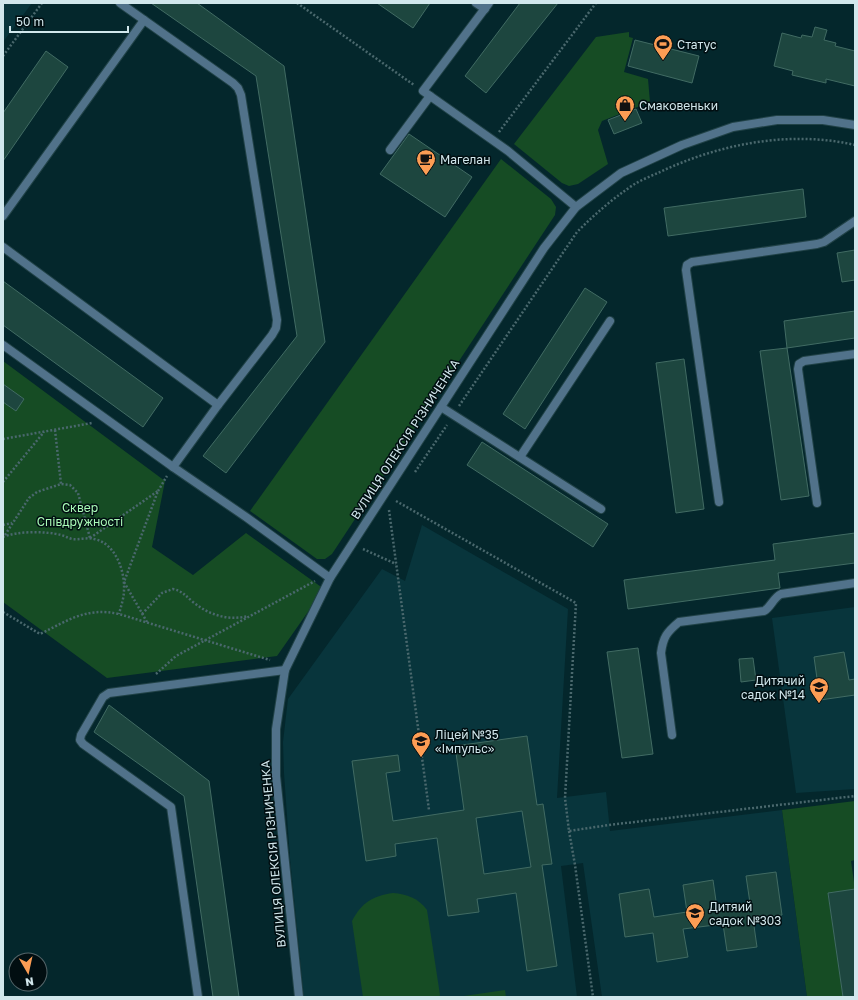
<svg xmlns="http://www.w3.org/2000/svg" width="858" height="1000" viewBox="0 0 858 1000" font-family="'Golos Text',sans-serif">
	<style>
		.built { fill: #08353c }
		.green { fill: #164c24 }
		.building { fill: #1d463f; stroke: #416b63; fill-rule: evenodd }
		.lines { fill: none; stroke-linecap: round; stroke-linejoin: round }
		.service-casing { stroke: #214247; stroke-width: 10 }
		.tertiary-casing { stroke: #214247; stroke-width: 10 }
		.path { stroke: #4a686d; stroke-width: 2.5; stroke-dasharray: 2 2; stroke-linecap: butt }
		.service { stroke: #51728a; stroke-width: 8 }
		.tertiary { stroke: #51728a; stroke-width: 8 }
		.labels { text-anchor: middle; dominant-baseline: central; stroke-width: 3; stroke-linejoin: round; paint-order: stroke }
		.poi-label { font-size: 12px; fill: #d1e7ec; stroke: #010e11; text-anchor: start }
		.street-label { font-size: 12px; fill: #d1e7ec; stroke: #010e11 }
		.park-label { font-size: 12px; fill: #aafbb8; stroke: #010e11 }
	</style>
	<rect width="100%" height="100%" fill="#04272c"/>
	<g class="built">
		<path d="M3 3H32L3 42Z"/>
		<path d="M422 525 568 609 557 798 606 792 610 831 782 810 807 997H602L583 863 561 866 577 997H304L290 858 284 773 283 742 288 699 382 569 405 581Z"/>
		<path d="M855 607V789L796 793 772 618Z"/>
	</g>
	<g class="green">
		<path d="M629 32V37L633 38 624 72 648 79 650 102 602 121 598 130 608 164 578 184 569 186 562 183 514 144 596 37Z"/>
		<path d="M501 159 551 199 556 207 555 215 332 554 325 559H317L250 511Z"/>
		<path d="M3 361 165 481 152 547 193 575 246 533 324 589 277 656 107 678 3 602Z"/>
		<path d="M855 801V860L851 861 855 889 828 894 843 997H807L782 810Z"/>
		<path d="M393 893C407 894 418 898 427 910L440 995 439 997H363L352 921C362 902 373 896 393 893Z"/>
		<path d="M505 990 506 997H457Z"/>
	</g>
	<g class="building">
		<path d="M151 3H197L284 66 325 342 226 473 203 456 297 336 256 76Z"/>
		<path d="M377 3H430L413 28Z"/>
		<path d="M520 3H558L486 93 465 76Z"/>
		<path d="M815 27 827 30 824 40 836 43 835 46 855 51V86L826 79V83L792 75 793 71 774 66 782 33 801 38 802 35 812 37Z"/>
		<path d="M635 40 699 56 692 83 628 66Z"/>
		<path d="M46 51 68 67 3 161V113Z"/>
		<path d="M636 109 642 123 614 134 608 120Z"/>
		<path d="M409 134 472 177 445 217 380 174Z"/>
		<path d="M803 189 806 217 668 236 664 208Z"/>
		<path d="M855 250V280L842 282 837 253Z"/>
		<path d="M3 281 163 398 143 427 3 325Z"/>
		<path d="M585 288 607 302 525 429 503 414Z"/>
		<path d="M855 311V338L787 348 784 321Z"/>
		<path d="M787 348 809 496 781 500 760 351Z"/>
		<path d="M684 359 704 509 676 513 656 363Z"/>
		<path d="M3 384 24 399 16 411 3 402Z"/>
		<path d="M482 442 608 524 593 547 467 465Z"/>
		<path d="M855 533V563L778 573 780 588 628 609 624 580 775 560 773 544Z"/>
		<path d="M638 648 653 754 622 758 607 652Z"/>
		<path d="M844 652 849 680 855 679V695L820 700 814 657Z"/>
		<path d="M753 658 756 680 741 682 739 659Z"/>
		<path d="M109 705 209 781 239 997H213L184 796 94 732Z"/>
		<path d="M527 736 537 805 543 804 552 864 542 865 557 966 527 971 516 893 477 899 479 912 448 916 437 838 395 844 396 856 366 861 352 761 398 755 400 771 386 773 393 821 464 810 455 746ZM522 811 531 867 484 874 476 818Z"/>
		<path d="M776 872 782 915 753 919 757 947 727 951 723 924 683 929 688 957 657 962 653 933 625 937 619 894 649 889 654 917 687 912 683 885 713 880 717 908 750 903 746 876Z"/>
		<path d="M855 889V997H843L828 893Z"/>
	</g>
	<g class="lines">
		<g class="service-casing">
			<g id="service">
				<path d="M120 3 233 83 238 88 241 95 277 320 276 328 272 335 218 405 173 467 246 517 330 578"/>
				<path d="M476 3 485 9"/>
				<path d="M489 3 423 91 508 151 576 207"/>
				<path d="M390 150 430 96"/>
				<path d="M3 216 144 20"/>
				<path d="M3 247 218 405"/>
				<path d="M3 345 173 467"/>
				<path d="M441 407 601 509"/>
				<path d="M520 457 610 321"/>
				<path d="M719 502 686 270 687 265 692 262 817 244 824 242 855 221"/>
				<path d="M817 503 798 369 799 364 804 361 855 354"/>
				<path d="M672 735 661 653C663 637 667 632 679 622L764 611C771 607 773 598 781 594L855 583"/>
				<path d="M198 997 171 807 83 744 80 740 81 735 103 697 109 693 285 670"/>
			</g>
		</g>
		<g class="tertiary-casing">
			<path id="tertiary" d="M299 997 276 776V729L285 670 330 578 544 248 576 207 621 173 682 145 733 127 777 120H823L855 125"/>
		</g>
		<g class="path">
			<path d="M297 3 414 85"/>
			<path d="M3 56 42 3"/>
			<path d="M499 132 596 3"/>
			<path d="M459 406 577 232C595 214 611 200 633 185 641 180 651 176 660 172 719 144 790 130 855 145"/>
			<path d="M55 430 61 484"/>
			<path d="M3 439 92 423"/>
			<path d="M415 472 447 425"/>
			<path d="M3 482 44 432"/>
			<path d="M158 491 167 476"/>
			<path d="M396 501 576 603 565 798 569 831 609 825 855 796"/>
			<path d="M389 510 429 810"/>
			<path d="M3 525 12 523"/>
			<path d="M5 535 29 498 37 492 61 484 70 485 78 493 90 538"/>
			<path d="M3 537C17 531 46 531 61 535 65 536 68 538 72 539 79 540 87 537 94 539 115 543 125 570 124 590 124 598 121 606 119 614"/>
			<path d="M90 538 158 491 124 582 147 622"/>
			<path d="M363 549 396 564"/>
			<path d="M3 612 40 634C69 620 86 607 119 614L270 660"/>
			<path d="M142 614 162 593 173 589C182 591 186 596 193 602 209 615 228 621 248 616"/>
			<path d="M156 674 176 656 315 581"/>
			<path d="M569 831 575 865 593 997"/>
		</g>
		<use href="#service" class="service"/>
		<use href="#tertiary" class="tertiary"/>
	</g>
	<defs>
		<g id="stadium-pin" transform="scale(1)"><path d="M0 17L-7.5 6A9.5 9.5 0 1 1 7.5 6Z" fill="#fc9d54" stroke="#010e11"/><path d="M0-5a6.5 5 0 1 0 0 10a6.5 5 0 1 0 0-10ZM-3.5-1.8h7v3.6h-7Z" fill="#111"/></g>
		<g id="shop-pin" transform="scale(1)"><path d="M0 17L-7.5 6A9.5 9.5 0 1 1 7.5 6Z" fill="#fc9d54" stroke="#010e11"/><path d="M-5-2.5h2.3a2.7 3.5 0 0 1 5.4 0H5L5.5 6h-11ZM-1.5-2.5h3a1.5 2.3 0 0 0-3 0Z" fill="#111"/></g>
		<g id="cafe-pin" transform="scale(1)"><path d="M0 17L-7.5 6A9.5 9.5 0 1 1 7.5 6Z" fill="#fc9d54" stroke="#010e11"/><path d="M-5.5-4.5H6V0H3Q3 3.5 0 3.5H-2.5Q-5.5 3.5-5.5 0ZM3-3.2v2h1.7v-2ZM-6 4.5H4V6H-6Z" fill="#111"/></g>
		<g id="school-pin" transform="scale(1)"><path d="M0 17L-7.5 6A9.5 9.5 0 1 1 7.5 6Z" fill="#fc9d54" stroke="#010e11"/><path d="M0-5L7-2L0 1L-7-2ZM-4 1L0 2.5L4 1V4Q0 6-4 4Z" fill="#111"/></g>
	</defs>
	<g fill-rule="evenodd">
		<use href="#stadium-pin" x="663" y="44"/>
		<use href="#shop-pin" x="625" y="105"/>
		<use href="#cafe-pin" x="426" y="159"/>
		<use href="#school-pin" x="819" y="687"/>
		<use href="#school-pin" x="421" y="741"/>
		<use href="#school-pin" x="695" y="913"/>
	</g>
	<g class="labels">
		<g class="poi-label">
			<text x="677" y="44">Статус</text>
			<text x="639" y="105">Смаковеньки</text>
			<text x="440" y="159">Магелан</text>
			<text x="805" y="680" text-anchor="end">Дитячий<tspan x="805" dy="14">садок №14</tspan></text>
			<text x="435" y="734">Ліцей №35<tspan x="435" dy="14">«Імпульс»</tspan></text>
			<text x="709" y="906">Дитяий<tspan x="709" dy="14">садок №303</tspan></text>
		</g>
		<g class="street-label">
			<text transform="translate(405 439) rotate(-57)">ВУЛИЦЯ ОЛЕКСІЯ РІЗНИЧЕНКА</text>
			<text transform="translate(273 854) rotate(-95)">ВУЛИЦЯ ОЛЕКСІЯ РІЗНИЧЕНКА</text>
		</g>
		<g class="park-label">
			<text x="80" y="507">Сквер<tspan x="80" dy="14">Співдружності</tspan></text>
		</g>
	</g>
	<rect width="858" height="1000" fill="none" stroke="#d1e7ec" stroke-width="8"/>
	<g transform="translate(28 972) rotate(171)"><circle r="19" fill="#010e11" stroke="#546569"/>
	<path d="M0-3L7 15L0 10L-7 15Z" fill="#fc9d54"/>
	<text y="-6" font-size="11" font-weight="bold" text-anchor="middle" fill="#d1e7ec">N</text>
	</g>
	<path d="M10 26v6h118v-6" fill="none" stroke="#d1e7ec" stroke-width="2"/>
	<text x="16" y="26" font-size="12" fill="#d1e7ec" stroke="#010e11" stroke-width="3" paint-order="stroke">50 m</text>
</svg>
